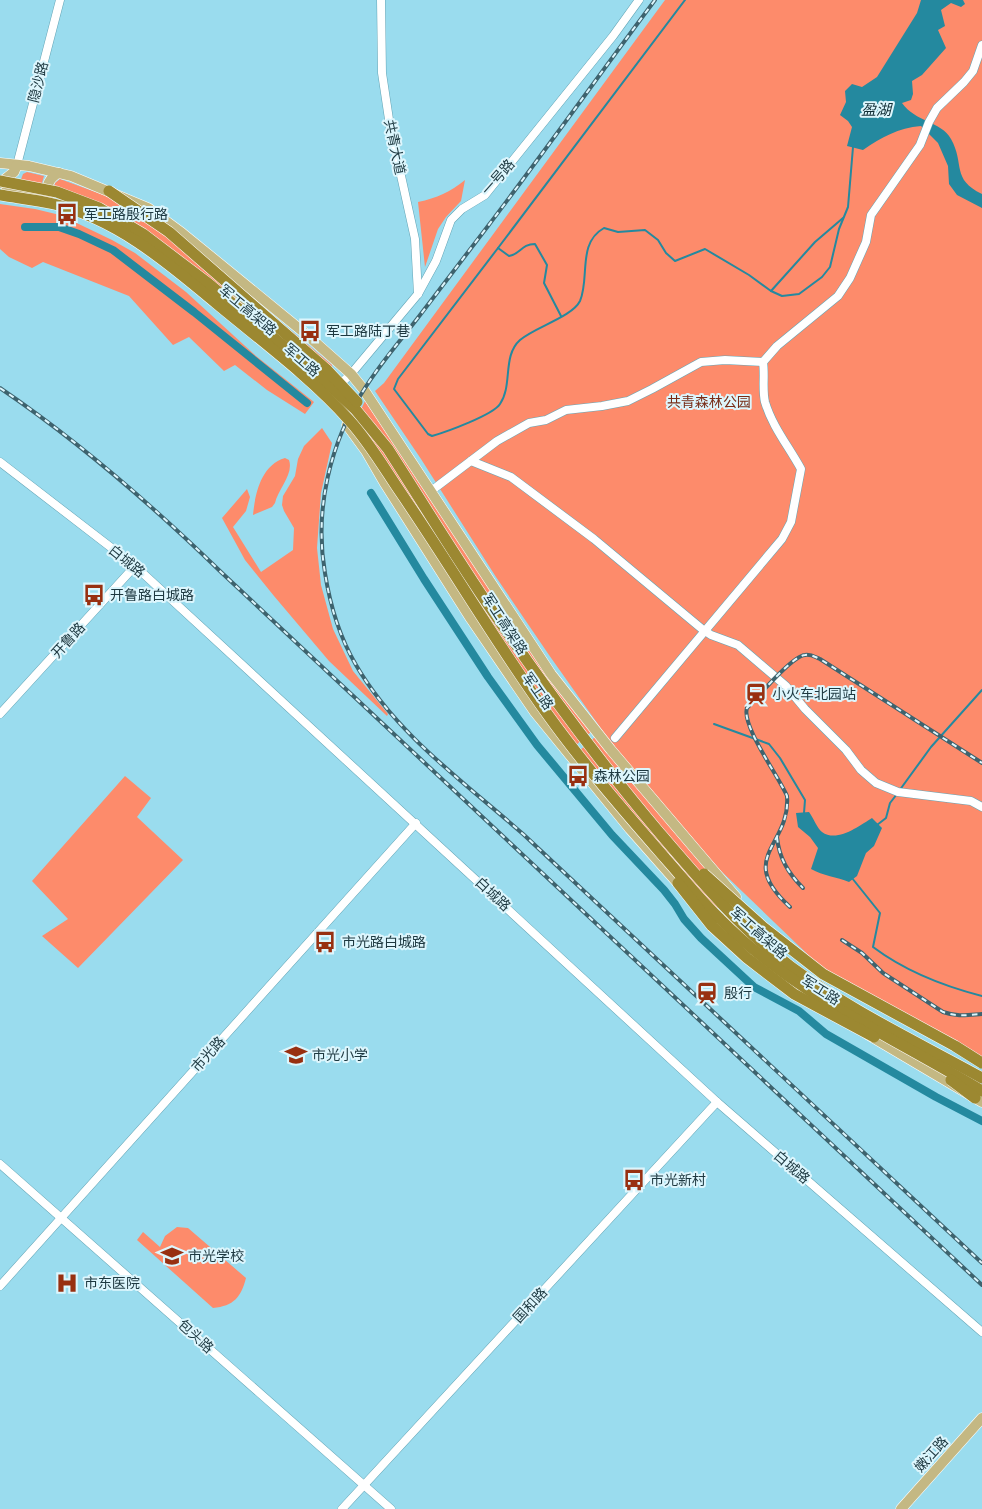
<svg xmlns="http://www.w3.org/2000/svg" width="982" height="1509" viewBox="0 0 982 1509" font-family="'DejaVu Sans','Noto Sans SC',sans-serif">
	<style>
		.green { fill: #fd8b6b }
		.water { fill: #24899f }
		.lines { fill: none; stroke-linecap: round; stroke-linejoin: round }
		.stream { stroke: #24899f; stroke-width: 2 }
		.canal { stroke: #24899f; stroke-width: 8 }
		.minor-casing { stroke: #64a5b6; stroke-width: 9 }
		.major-casing { stroke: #fff; stroke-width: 11 }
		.minor { stroke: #fff; stroke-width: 8 }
		.major { stroke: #c4b883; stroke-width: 10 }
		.rail-casing { stroke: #3e636e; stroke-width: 4 }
		.rail { stroke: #ddf6fd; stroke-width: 2; stroke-dasharray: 5.5; stroke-linecap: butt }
		.highway-bridge-casing { stroke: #fff; stroke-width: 12; stroke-linecap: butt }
		.highway-bridge { stroke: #9c8831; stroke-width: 11 }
		.labels { text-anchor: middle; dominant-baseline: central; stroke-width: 4; stroke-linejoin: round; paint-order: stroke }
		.street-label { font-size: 14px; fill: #1d3840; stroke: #ddf6fd }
		.poi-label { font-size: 14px; fill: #1d3840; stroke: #ddf6fd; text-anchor: start }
		.park-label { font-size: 14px; fill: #782c17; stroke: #ddf6fd }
		.water-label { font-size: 15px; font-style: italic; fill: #112e36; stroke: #ddf6fd }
	</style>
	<rect width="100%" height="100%" fill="#9adcee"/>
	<g class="green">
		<path d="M665 0H982V1057L826 972 721 871 651 792 607 737 549 655 496 577 421 459 375 391 384 383Z"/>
		<path d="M27 172 44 176 40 190 20 182 23 174Z"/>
		<path d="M60 179 109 197 189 245 332 365 333 373 54 187 55 183Z"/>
		<path d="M465 180 461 201 446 217 438 229 425 267 418 202C437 198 450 192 465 180Z"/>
		<path d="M0 204 35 209 60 215 112 240 135 253 186 292 256 356 314 402 305 414 267 390 235 365 224 371 189 337 173 345 129 296 43 262 32 268 9 257 0 249Z"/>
		<path d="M365 401 547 674 591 732 575 746 355 422Z"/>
		<path d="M322 428 332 443 321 493 317 548 321 585 333 629 353 671 388 714 387 716 329 661 274 596 245 560 222 518 247 489 250 497 246 511 233 527 261 572 293 550 294 528 284 511 282 505 283 496 295 476 298 459 304 446Z"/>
		<path d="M285 458 289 460C294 474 278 489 275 503L272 507 253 515C255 494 261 465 285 458Z"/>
		<path d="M595 737 730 898 715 910 578 752Z"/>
		<path d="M125 776 151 798 137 817 183 860 78 968 42 936 68 919 32 881Z"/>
		<path d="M177 1227 188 1228 246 1278C241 1297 234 1306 213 1308L137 1240 143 1232 160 1247 165 1236Z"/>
	</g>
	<g class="water">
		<path d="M921 0H963L965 4 961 7 951 3 941 10 945 26 938 30 946 48 922 75 912 81 913 94 911 100 902 103C915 122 941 121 951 139 965 164 951 179 982 194V208L957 195 949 184 948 166 938 143 921 126C898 128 882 137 863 150L847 146 852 127 848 121 840 115 846 102 845 91 852 84 862 87 877 77 917 13Z"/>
		<path d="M809 812C813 817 817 828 822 832 837 843 859 826 872 818L882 828 874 846 866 853 857 876 849 882C837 877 823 876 811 869L818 848 810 837 798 827 796 813Z"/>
	</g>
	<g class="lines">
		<g class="stream">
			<path d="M498 248 685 0"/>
			<path d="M771 291 815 242 843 218"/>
			<path d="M561 316 544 283 547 265 535 244C521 244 521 254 509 256L498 248 398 379 394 389 428 434 432 436C446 432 493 415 500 404 513 385 502 356 520 340 535 327 572 317 580 301 590 278 577 243 604 228L618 232 645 230 658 240 666 253 675 261 705 249 749 275 771 291 782 296 799 294 822 277 830 267 839 229 848 207 853 147"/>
			<path d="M714 724 769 744 780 758 805 800 804 813"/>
			<path d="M899 791 931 747 982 690"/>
			<path d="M877 825 886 818 890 803 897 794"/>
			<path d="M852 878 880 913 873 947C905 971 943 986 982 996"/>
		</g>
		<g class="canal">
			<path d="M25 227H59L79 234 113 250 194 312 307 403"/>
			<path d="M371 493 424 579 488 677 537 745 612 835 664 890 675 904 684 919 701 938 754 987 799 1011 826 1034 936 1097 982 1121"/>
		</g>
		<g class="minor-casing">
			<g id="minor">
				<path d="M381 0 382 73 390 126 415 239 418 294"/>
				<path d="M17 165 60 0"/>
				<path d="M337 387 351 374 418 294 436 261 451 220 462 209 485 195 613 36 639 0"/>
				<path d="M471 461 511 477 594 539 702 629 711 635 738 645 786 686 805 709 846 750 861 770 876 783 898 792 971 801 982 807"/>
				<path d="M0 462 135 566 717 1102 982 1332"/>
				<path d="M431 491 497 441 529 423 546 420 566 410 602 406 628 401 652 389 701 362 725 360 763 362"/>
				<path d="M0 714 135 566"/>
				<path d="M615 738 782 539 791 522 801 469C789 447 772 426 765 402 762 390 765 375 763 362L777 346 838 296 850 278 866 242 871 215 920 145 929 122 937 108 964 82 973 71 982 45"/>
				<path d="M0 1164 391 1509"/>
				<path d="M0 1286 416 823"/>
				<path d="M342 1509 717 1102"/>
			</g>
		</g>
		<g class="major-casing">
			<g id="major">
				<path d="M0 163 29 166 71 176 148 208 182 233 307 335 351 374 364 390 551 674 611 750 736 897"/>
				<path d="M0 183 14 172 17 165"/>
				<path d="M6 191 29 193 48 199"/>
				<path d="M48 196C45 186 50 177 59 173"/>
				<path d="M347 425 366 451 384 482 471 619 534 711 630 829 682 888"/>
				<path d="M867 1034 982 1102"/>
				<path d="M901 1509 982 1418"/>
			</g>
		</g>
		<use href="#minor" class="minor"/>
		<use href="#major" class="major"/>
		<g class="rail-casing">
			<g id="rail">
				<path d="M655 0C599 75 545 151 488 226 464 257 441 288 417 319 399 342 380 364 365 388 330 442 314 510 325 573 330 605 339 636 356 665 396 734 464 782 523 834L982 1263"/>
				<path d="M0 388C81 443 152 505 222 573L982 1285"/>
				<path d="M777 837C779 858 788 873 803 888"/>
				<path d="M790 907C735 857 791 846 787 796 779 777 741 725 747 708 758 697 792 656 805 655 811 654 815 657 820 659L982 763"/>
				<path d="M842 940 862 953 883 973 943 1012C957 1017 968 1015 982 1014"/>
			</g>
		</g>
		<use href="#rail" class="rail"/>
		<g class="highway-bridge-casing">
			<g id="highway-bridge">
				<path d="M0 181 57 192 99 208 143 234 209 284 317 374 356 410 388 449C422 502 455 556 491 609 543 685 598 760 658 831 699 879 741 929 791 967 849 1010 919 1043 982 1078"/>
				<path d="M109 191 169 232 327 370 357 402"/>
				<path d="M0 195C18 198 36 200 54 204 117 219 168 263 216 303 259 339 312 378 349 420 369 442 384 468 401 493 451 566 496 643 548 715 584 765 625 812 665 858 683 878 700 900 720 919 794 994 893 1037 982 1091"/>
				<path d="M704 874 763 927 823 974 955 1046 982 1063"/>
				<path d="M678 883 712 926 747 958 794 994 874 1037"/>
				<path d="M951 1080 975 1098"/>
			</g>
		</g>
		<use href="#highway-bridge" class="highway-bridge"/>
	</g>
	<defs>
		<g id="bus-bare" transform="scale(1.725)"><path d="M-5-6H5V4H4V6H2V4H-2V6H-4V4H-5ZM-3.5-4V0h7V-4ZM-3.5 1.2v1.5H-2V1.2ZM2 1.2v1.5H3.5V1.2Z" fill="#983011" stroke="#ddf6fd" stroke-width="2.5" paint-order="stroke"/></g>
		<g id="station-bare" transform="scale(1.725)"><path d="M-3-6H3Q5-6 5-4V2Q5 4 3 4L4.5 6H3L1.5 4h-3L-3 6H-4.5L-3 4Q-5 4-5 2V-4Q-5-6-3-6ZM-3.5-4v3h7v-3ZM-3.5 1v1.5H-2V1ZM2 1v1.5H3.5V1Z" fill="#983011" stroke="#ddf6fd" stroke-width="2.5" paint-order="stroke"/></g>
		<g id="school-bare" transform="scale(1.725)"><path d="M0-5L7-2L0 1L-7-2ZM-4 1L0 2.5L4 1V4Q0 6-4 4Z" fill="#983011" stroke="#ddf6fd" stroke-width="2.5" paint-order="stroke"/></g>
		<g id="hospital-bare" transform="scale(1.725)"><path d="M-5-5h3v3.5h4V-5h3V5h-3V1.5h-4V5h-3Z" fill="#983011" stroke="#ddf6fd" stroke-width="2.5" paint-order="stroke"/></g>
	</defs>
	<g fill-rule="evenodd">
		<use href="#bus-bare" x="67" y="214"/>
		<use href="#bus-bare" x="310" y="331"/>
		<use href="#bus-bare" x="94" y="595"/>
		<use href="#station-bare" x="756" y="694"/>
		<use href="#bus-bare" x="578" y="776"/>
		<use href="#bus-bare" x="325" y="942"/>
		<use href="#station-bare" x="707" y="993"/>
		<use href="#school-bare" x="296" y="1055"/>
		<use href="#bus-bare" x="634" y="1180"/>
		<use href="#school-bare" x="172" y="1256"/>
		<use href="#hospital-bare" x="67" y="1283"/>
	</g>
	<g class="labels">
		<g class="street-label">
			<text transform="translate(38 82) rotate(-76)">隐沙路</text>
			<text transform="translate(395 147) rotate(78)">共青大道</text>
			<text transform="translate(498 177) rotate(-49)">一号路</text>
			<text transform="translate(248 310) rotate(40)">军工高架路</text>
			<text transform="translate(302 360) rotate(41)">军工路</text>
			<text transform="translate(127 561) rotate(39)">白城路</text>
			<text transform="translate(505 624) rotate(57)">军工高架路</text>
			<text transform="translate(68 640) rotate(-48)">开鲁路</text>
			<text transform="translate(538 691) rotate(55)">军工路</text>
			<text transform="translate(493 894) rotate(43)">白城路</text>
			<text transform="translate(759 933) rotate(41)">军工高架路</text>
			<text transform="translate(821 990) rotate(32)">军工路</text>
			<text transform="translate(208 1054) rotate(-48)">市光路</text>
			<text transform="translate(792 1167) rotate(41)">白城路</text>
			<text transform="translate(530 1305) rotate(-47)">国和路</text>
			<text transform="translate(196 1336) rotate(42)">包头路</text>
			<text transform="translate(931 1454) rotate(-48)">嫩江路</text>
		</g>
		<g class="poi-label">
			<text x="84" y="214">军工路殷行路</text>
			<text x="326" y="331">军工路陆丁巷</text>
			<text x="110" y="595">开鲁路白城路</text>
			<text x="772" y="694">小火车北园站</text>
			<text x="594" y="776">森林公园</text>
			<text x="342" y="942">市光路白城路</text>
			<text x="724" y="993">殷行</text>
			<text x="312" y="1055">市光小学</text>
			<text x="650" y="1180">市光新村</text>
			<text x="188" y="1256">市光学校</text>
			<text x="84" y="1283">市东医院</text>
		</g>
		<g class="park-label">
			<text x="709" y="402">共青森林公园</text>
		</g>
		<g class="water-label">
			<text x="876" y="110">盈湖</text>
		</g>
	</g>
</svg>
